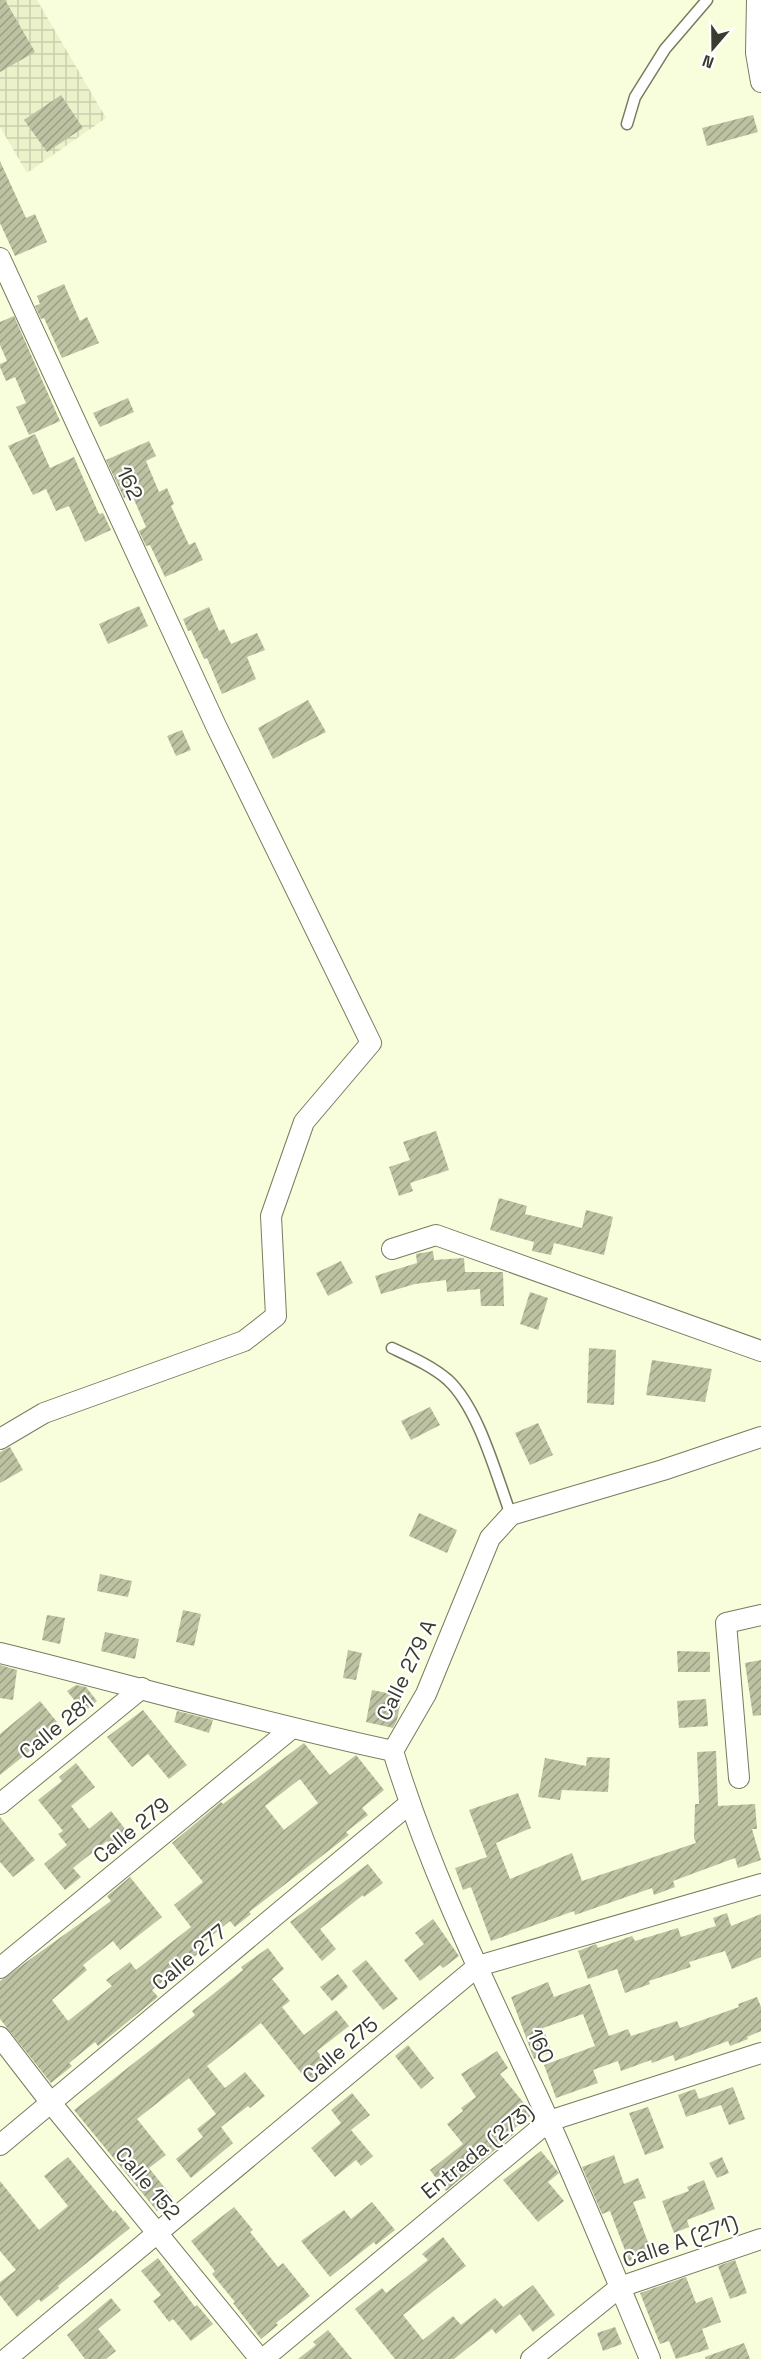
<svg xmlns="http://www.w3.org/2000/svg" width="761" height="2359" viewBox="0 0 761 2359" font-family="'Space Grotesk',sans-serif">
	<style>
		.industrial { fill: url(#industrial-grid) }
		.building { fill: url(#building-hatch); fill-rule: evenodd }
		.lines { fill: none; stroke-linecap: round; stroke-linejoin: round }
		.lane-casing { stroke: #777c5e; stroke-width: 13 }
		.street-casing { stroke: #777c5e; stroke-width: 22 }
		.lane { stroke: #fff; stroke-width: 10 }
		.street { stroke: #fff; stroke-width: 20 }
		.labels { text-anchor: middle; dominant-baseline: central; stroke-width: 4.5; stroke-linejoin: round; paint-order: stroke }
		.street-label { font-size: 21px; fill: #3a3c2f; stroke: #fff }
	</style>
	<defs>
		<pattern id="industrial-grid" width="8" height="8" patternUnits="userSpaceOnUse" patternTransform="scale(1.5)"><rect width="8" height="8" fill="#ebf2ca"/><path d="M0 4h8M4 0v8" fill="none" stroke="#cad0ae"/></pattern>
		<pattern id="building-hatch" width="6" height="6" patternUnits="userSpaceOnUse" patternTransform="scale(1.5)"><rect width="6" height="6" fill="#bcc2a2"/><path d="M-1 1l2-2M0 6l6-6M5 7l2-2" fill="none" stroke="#9a9f84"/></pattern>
	</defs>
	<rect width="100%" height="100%" fill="#f8fedc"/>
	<path class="industrial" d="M0 0H37L106 118 27 173 0 127Z"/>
	<g class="building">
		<path d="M0 0H5L35 52 0 72Z"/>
		<path d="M61 95 83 128 47 152 24 120Z"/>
		<path d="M753 115 758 132 707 146 702 128Z"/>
		<path d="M0 161 26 218 35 214 47 242 15 256 0 223Z"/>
		<path d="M64 284 80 321 87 317 99 343 62 358 44 318 41 319 35 306 40 304 37 296Z"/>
		<path d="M14 316 60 421 29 435 16 407 26 403 15 377 6 381 0 367V364L7 361 0 345V322Z"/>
		<path d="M128 398 134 412 100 427 93 413Z"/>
		<path d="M35 434 50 468 74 457 99 514 103 513 111 530 85 542 69 506 56 511 46 489 33 495 8 446Z"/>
		<path d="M149 441 156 456 146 461 159 492 167 488 174 504 171 506 189 545 195 542 203 560 165 577 150 545 146 546 139 531 146 527 132 495 124 498 106 460Z"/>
		<path d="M139 606 148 626 108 644 99 624Z"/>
		<path d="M209 607 219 631 224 629 231 644 257 633 265 650 247 657 256 679 222 694 207 658 204 659 191 630 188 631 183 619Z"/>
		<path d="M308 700 326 732 273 759 258 728Z"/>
		<path d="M182 730 191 750 176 756 167 736Z"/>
		<path d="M436 1131 449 1170 410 1183 413 1191 399 1196 389 1167 410 1160 403 1142Z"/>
		<path d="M499 1198 527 1206 525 1214 582 1228 586 1210 613 1217 604 1255 554 1243 551 1255 532 1251 534 1242 490 1230Z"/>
		<path d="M433 1251 434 1260 464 1258 465 1272H503L504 1306H481L480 1289 447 1292 446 1280 415 1284 381 1294 375 1276 417 1263 416 1254Z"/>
		<path d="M341 1261 353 1283 328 1296 316 1273Z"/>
		<path d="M530 1292 548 1298 538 1330 520 1324Z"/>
		<path d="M589 1348 616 1350 614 1405 587 1403Z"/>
		<path d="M652 1360 712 1369 705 1402 646 1395Z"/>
		<path d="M430 1407 440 1425 411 1440 401 1421Z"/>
		<path d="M538 1423 553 1455 530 1465 515 1433Z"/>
		<path d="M10 1447 23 1470 0 1483V1452Z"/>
		<path d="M419 1513 457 1530 447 1553 409 1536Z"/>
		<path d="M100 1574 132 1581 128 1597 97 1591Z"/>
		<path d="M183 1610 201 1614 194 1646 176 1642Z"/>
		<path d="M47 1615 65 1618 60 1644 42 1640Z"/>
		<path d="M105 1632 139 1639 135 1659 101 1651Z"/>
		<path d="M348 1650 362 1653 356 1680 343 1678Z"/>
		<path d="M677 1651 710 1652V1672H678Z"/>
		<path d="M761 1660V1715L753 1716 745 1663Z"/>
		<path d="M0 1665 17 1670 13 1700 0 1698Z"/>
		<path d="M76 1685 86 1687 97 1701 84 1712 67 1691Z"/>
		<path d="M372 1690 402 1696 397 1720 393 1728 366 1722Z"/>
		<path d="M706 1699 708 1726 679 1728 677 1701Z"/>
		<path d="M40 1701 57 1722 28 1746 31 1750 0 1775V1734Z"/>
		<path d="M143 1710 187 1765 169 1779 148 1754 132 1767 107 1737Z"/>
		<path d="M177 1711 213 1720 209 1733 174 1722Z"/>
		<path d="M304 1743 330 1775 356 1755 384 1790 362 1808 368 1815 346 1832 349 1835 249 1912 251 1914 235 1927 230 1921 197 1948 200 1952 152 1990 158 1997 98 2046 95 2042 69 2063 72 2066 51 2083 0 2019V1981L111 1901 107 1896 130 1877 162 1917 120 1950 113 1941 83 1965 87 1970 52 2000 68 2021 112 1986 106 1980 130 1962 136 1970 191 1927 174 1905 203 1882 172 1843 221 1802 223 1804ZM300 1779 318 1803 284 1830 265 1806Z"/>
		<path d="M716 1751 718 1806 755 1804 757 1829H752L761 1860 738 1868 735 1858 673 1881 675 1887 654 1895 652 1888 575 1915 574 1911 491 1941 471 1887 463 1890 455 1868 487 1857 469 1810 518 1793 531 1828 496 1843 510 1879 572 1853 582 1881 696 1843 694 1838 695 1804H699L697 1752Z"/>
		<path d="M587 1757 610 1758 608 1792 562 1790 560 1800 538 1797 545 1758 586 1766Z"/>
		<path d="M76 1763 95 1787 71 1806 89 1829 111 1811 133 1839 116 1852 107 1841 73 1868 81 1877 65 1890 44 1864 67 1845 58 1834 63 1831 38 1800 62 1781 59 1777Z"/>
		<path d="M0 1817 35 1860 13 1877 0 1862Z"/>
		<path d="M368 1864 383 1883 364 1897 363 1895 320 1929 336 1949 322 1961 290 1922Z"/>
		<path d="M727 1913 731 1926 761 1914V1957L732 1969 725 1951 689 1962 691 1967 649 1981 650 1984 625 1993 617 1969 588 1979 578 1951 596 1944 598 1948 632 1936 635 1941 678 1928 681 1937 716 1926 713 1918Z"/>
		<path d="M433 1919 459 1956 443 1968 440 1965 420 1981 404 1960 424 1944 415 1933Z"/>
		<path d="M268 1948 284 1969 272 1979 290 2001 282 2007 304 2035 336 2010 349 2026 317 2051 329 2066 309 2083 261 2023 207 2066 225 2088 245 2072 265 2096 250 2108 248 2106 221 2127 233 2143 191 2178 176 2159 203 2137 197 2129 216 2114 189 2078 137 2119 166 2155 149 2168 173 2198 157 2211 74 2110 195 2015 192 2011 243 1970 241 1967Z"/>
		<path d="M366 1960 398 1999 383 2010 352 1971Z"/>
		<path d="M338 1974 348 1987 332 2001 320 1987Z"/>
		<path d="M548 1982 554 1997 590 1984 609 2036 628 2029 631 2036 677 2021 680 2028 739 2007 738 2004 757 1997 761 2007V2031L747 2037 748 2039 730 2046 728 2041 675 2061 673 2055 652 2063 651 2060 621 2071 618 2061 593 2070 598 2083 556 2098 544 2065 595 2046 583 2014 543 2028 552 2052 534 2059 511 1997Z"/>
		<path d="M408 2045 434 2078 421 2089 395 2056Z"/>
		<path d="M497 2051 508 2068 500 2074 533 2114 511 2131 514 2134 446 2191 430 2170 463 2144 447 2124 463 2111 461 2108 476 2097 461 2074Z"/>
		<path d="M733 2087 745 2119 729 2125 721 2105 686 2117 678 2095 695 2089 699 2099Z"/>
		<path d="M352 2093 370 2115 351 2130 373 2156 361 2166 356 2160 335 2177 311 2148 341 2123 331 2110Z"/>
		<path d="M648 2107 664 2148 645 2155 629 2113Z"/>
		<path d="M541 2151 559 2173 548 2182 564 2201 538 2222 503 2180Z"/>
		<path d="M614 2155 624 2184 638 2178 646 2198 633 2202 652 2253 629 2261 610 2211 602 2214 582 2167Z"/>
		<path d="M68 2157 113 2212 115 2210 130 2228 58 2286 59 2288 41 2302 39 2299 17 2317 0 2295V2282L16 2270 0 2251V2181L39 2230 68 2206 44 2176Z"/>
		<path d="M722 2157 729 2173 717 2178 709 2163Z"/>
		<path d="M704 2180 715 2209 687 2220 689 2227 674 2233 662 2201 689 2191 687 2187Z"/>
		<path d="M372 2202 395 2230 376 2245 374 2242 330 2277 301 2241 344 2210 351 2219Z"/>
		<path d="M234 2207 253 2230 250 2232 278 2267 283 2263 310 2296 276 2323 278 2325 261 2339 233 2303 235 2302 212 2274 215 2271 191 2241Z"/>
		<path d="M443 2237 466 2266 403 2315 423 2340 453 2316 461 2325 495 2298 503 2307 533 2285 555 2315 533 2332 520 2314 496 2334 492 2329 454 2359H395L355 2309 382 2288 386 2293 428 2260 422 2254Z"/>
		<path d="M158 2258 195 2307 197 2305 213 2324 191 2341 173 2319 169 2322 153 2301 161 2295 141 2271Z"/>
		<path d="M735 2260 747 2293 730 2299 718 2266Z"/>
		<path d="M686 2277 696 2303 712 2297 721 2322 702 2329 709 2349 676 2359 669 2341 660 2344 640 2293Z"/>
		<path d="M111 2298 121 2310 98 2329 116 2351 106 2359H85L67 2335Z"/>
		<path d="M615 2327 622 2344 603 2351 597 2333Z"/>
		<path d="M328 2330 352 2359H298L316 2345 313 2342Z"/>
		<path d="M744 2343 750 2359H705V2357Z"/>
	</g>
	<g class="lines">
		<g class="lane-casing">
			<g id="lane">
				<path d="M627 124 635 97 665 49 707 0"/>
				<path d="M392 1348C411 1357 432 1366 448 1380 479 1409 496 1475 511 1515"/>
			</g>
		</g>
		<g class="street-casing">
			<g id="street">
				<path d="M757 0 756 53 761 82"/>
				<path d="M0 258 217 728 371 1043 304 1122 271 1216 276 1316 244 1341 44 1413 0 1439"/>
				<path d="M392 1249 436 1235 761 1351"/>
				<path d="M0 1653C131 1685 261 1723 393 1751L426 1694 490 1538 511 1515 663 1470 761 1437"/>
				<path d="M393 1751C429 1870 485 1983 537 2095 577 2182 613 2271 650 2359"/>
				<path d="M739 1778 726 1623 761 1615"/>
				<path d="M0 1804 142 1688"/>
				<path d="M0 1968 291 1729"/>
				<path d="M0 2037 51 2103 260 2359"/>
				<path d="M0 2145 409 1804"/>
				<path d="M6 2359 478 1966 761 1884"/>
				<path d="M263 2359 549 2121 761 2053"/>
				<path d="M531 2359 620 2287 761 2239"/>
			</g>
		</g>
		<use href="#lane" class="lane"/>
		<use href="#street" class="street"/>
	</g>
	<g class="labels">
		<g class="street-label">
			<text transform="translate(130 483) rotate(65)">162</text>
			<text transform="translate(406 1670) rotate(-64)">Calle 279 A</text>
			<text transform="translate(56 1727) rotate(-39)">Calle 281</text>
			<text transform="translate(131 1830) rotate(-39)">Calle 279</text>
			<text transform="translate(189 1957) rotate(-40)">Calle 277</text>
			<text transform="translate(541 2046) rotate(65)">160</text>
			<text transform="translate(340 2050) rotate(-40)">Calle 275</text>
			<text transform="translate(477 2151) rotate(-39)">Entrada (273)</text>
			<text transform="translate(148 2183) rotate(50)">Calle 152</text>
			<text transform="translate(680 2241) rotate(-19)">Calle A (271)</text>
		</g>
	</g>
	<g transform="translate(713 48) rotate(200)" stroke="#ffffff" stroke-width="4.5" paint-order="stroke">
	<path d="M0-4.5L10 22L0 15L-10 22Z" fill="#3a3c2f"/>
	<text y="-9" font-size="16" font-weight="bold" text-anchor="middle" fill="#3a3c2f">N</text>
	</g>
</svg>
